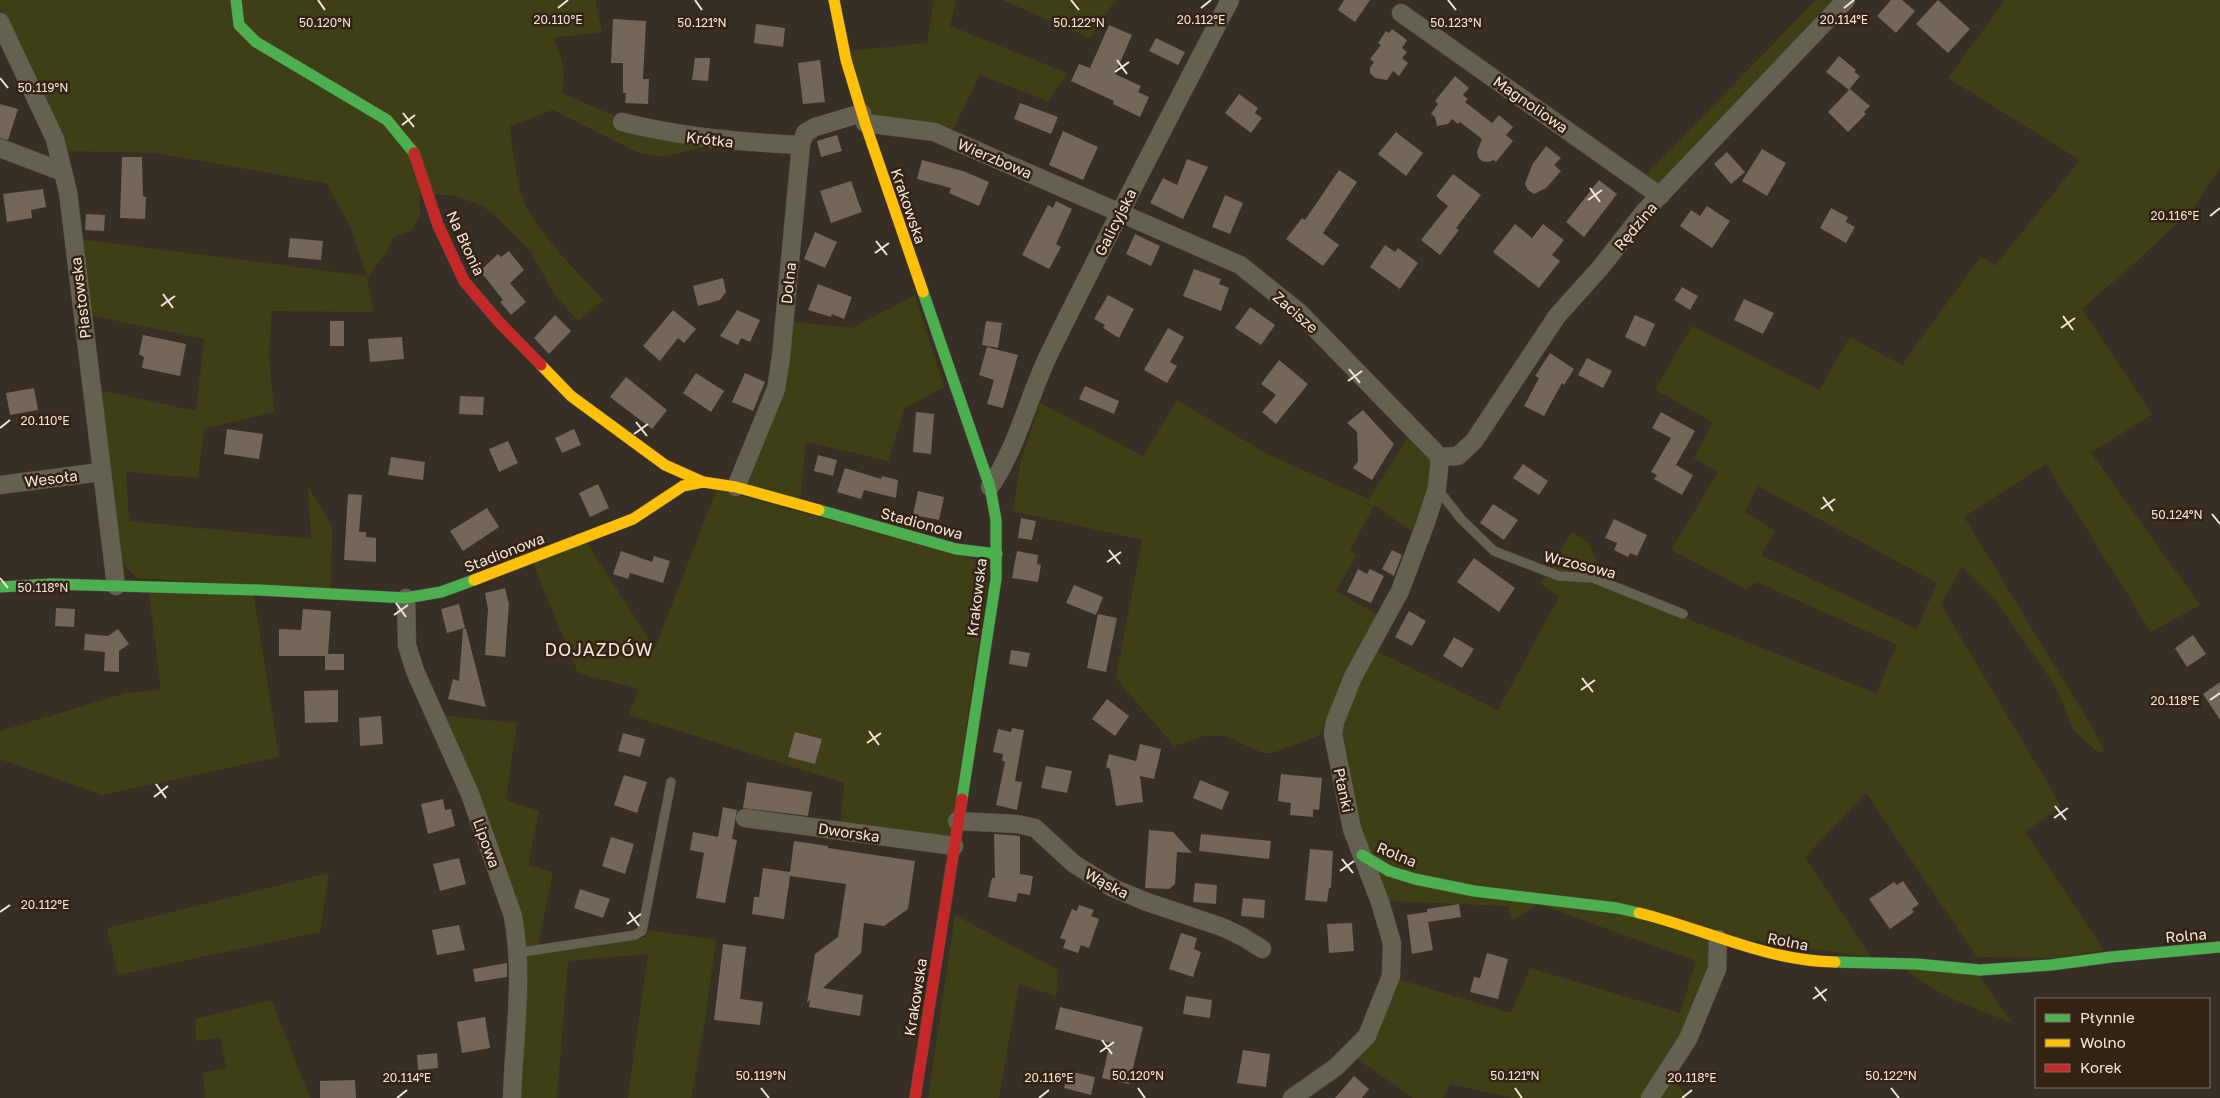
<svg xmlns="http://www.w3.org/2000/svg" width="2220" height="1098" viewBox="0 0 2220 1098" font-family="'Golos Text',sans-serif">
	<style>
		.green { fill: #3e3f15; fill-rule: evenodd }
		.building { fill: #746658 }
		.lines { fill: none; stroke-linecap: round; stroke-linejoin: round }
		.lane-casing { stroke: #534b44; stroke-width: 10 }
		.street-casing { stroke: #534b44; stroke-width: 19 }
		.fast-casing { stroke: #534b44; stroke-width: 12 }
		.slow-casing { stroke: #534b44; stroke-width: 12 }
		.jam-casing { stroke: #534b44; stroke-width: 12 }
		.lane { stroke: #646151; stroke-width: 9 }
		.street { stroke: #646151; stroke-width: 18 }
		.fast { stroke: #4caf50; stroke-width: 11 }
		.slow { stroke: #ffc107; stroke-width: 11 }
		.jam { stroke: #c62828; stroke-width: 11 }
		.ticks { fill: none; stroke: #f2e6dc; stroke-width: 2 }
		.labels { text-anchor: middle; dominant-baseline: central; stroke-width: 5; stroke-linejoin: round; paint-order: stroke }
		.street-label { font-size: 15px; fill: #f2e6dc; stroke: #342313 }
		.quarter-label { font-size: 18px; letter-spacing: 1px; fill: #f2e6dc; stroke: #342313 }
		.ticks-label { font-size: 12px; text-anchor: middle; fill: #f2e6dc; stroke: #342313; stroke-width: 5; stroke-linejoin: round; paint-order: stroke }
	</style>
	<rect width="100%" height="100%" fill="#372e25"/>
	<g class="green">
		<path d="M0 0H595L602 32 553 38C563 59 566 70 562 93L607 113 717 144 662 157 639 153 553 110 510 126C512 148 517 189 527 208 546 242 577 271 603 300L578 321 554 294 531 252 493 214 479 204 451 195H419L420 214 412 231 394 237 385 255 367 277 374 312 272 311 269 356 274 412 204 429 198 478 126 472 129 521 311 539 308 487 332 526 331 590 136 578 117 557 100 390 196 411 204 339 89 315 79 239 367 276 350 226 326 183 156 153 68 151 0 9Z"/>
		<path d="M934 0H956L950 26 1067 73 1048 101 980 75 951 134 867 119 849 51 927 43Z"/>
		<path d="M1002 0H1118L1111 6 1090 38Z"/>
		<path d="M1816 0H1837L1659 187 1645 176Z"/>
		<path d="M2005 0H2220V167L2194 207 2137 261 2082 309 2152 414 2091 453 2200 605 2151 632 2046 464 1964 517 2095 732 2104 751 2099 753 2074 731 2056 687 1996 601 1962 567 1941 604 2061 806 2025 832 2104 950 2059 958 1977 957 1866 793 1805 857 1871 957 1715 935 1712 969 1684 1038 1644 1098H1513L1450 1084 1443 1098H1413L1353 1056 1394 978 1511 1013 1530 968 1680 1013 1696 961 1538 904 1513 920 1508 906 1385 901 1356 828 1338 725 1372 649 1498 710 1559 597 1541 584 1572 532 1589 543 1597 561 1624 594 1876 693 1897 645 1757 582 1746 589 1671 550 1718 472 1694 458 1713 422 1655 390 1692 326 1819 390 1850 337 1902 365 1981 256 1995 266 2080 160 1948 78ZM1758 486 1937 583 1917 629 1761 555 1775 531 1745 512Z"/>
		<path d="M915 295 944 387 905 408 888 461 806 442 800 500 742 483 788 321 852 328Z"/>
		<path d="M1177 400 1269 455 1369 499 1410 434 1436 461 1417 535 1374 505 1350 551 1357 555 1336 591 1381 617 1329 724 1318 736 1273 753H1263L1225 736H1205L1174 746 1116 678 1142 540 1013 511 1020 464 1040 403 1143 456Z"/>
		<path d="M717 489 990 564 950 841 840 827 844 783 629 715 639 689 578 673 533 563 586 542 655 648Z"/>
		<path d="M253 590 279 757 102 795 0 759V731L126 693 161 690 149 592Z"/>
		<path d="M439 715 517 723 506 800 539 811 528 865 553 872 538 945 520 948Z"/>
		<path d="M329 873 320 932 118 975 107 928Z"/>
		<path d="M955 915 1058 970 1056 996 1019 984 999 1098H928Z"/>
		<path d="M649 930 716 940 705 1021 691 1098H628L648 954 568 961 557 1098H517L522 957 645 937Z"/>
		<path d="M1905 969 1977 973 2011 1022C1974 1008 1936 995 1905 969Z"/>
		<path d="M271 1000 310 1098H205L203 1073 226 1068 221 1038 196 1041 195 1019Z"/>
		<path d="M1671 1073 1687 1098H1654Z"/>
	</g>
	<g class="building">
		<path d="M1344 0H1370L1355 22 1338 10Z"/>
		<path d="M1891 0H1902L1915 11 1896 33 1877 16Z"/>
		<path d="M1938 0 1970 29 1948 53 1916 24Z"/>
		<path d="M613 19 646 21 643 79H649L648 104 625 103 626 93H623V63H611Z"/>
		<path d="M756 24 785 28 783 47 754 43Z"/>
		<path d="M1109 25 1132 35 1115 74 1141 86 1138 92 1149 97 1140 117 1113 104 1114 101 1071 81 1079 64 1090 68Z"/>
		<path d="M1392 29 1407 40 1402 48 1407 52 1402 58 1408 63 1399 76 1393 71 1387 80 1375 78 1370 73V68L1374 62 1370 59 1381 45 1378 43 1386 31 1389 33Z"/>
		<path d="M1156 38 1185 52 1178 65 1149 51Z"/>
		<path d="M1839 56 1856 70 1854 72 1860 76 1849 90 1826 72Z"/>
		<path d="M695 58H710L708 81 692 80Z"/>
		<path d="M820 60 825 102 803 104 798 63Z"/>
		<path d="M1455 76 1469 88 1463 95 1468 99 1465 102 1492 123 1499 115 1513 127 1506 135 1513 141 1496 162 1494 160 1488 162 1482 161 1478 157 1477 152 1482 139 1460 122 1458 124 1452 119 1448 124 1437 126 1435 117 1431 114 1438 104 1435 101Z"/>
		<path d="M1850 89 1870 106 1864 112 1866 114 1848 132 1828 112Z"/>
		<path d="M1239 94 1258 108 1255 113 1262 118 1251 133 1225 113Z"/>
		<path d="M1020 103 1058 117 1051 134 1014 119Z"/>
		<path d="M0 104 18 109 8 140 0 138Z"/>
		<path d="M1063 131 1098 147 1083 180 1049 165Z"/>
		<path d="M1396 132 1423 153 1406 176 1378 154Z"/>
		<path d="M837 135 842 151 821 157 817 141Z"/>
		<path d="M1546 146 1561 158 1554 165 1561 171 1546 188 1534 194 1528 190 1525 184 1532 165Z"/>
		<path d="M1762 149 1786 163 1767 196 1742 181Z"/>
		<path d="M1727 152 1745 172 1731 184 1714 164Z"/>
		<path d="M122 157H142L143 196 146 197 145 219 120 218Z"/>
		<path d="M1187 159 1208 167 1183 219 1150 203 1163 178 1177 185Z"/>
		<path d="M922 160 963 171 989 182 979 206 949 193 951 188 917 179Z"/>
		<path d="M1339 170 1357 182 1323 233 1339 245 1323 266 1286 239 1302 218 1305 220Z"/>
		<path d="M1453 174 1481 195 1456 228 1459 230 1440 255 1421 240 1448 206 1436 196Z"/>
		<path d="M1599 180 1617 194 1584 237 1566 222Z"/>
		<path d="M851 181 862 212 831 223 820 191Z"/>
		<path d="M43 189 46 207 31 210 32 218 7 222 3 194Z"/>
		<path d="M1225 195 1243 203 1230 234 1212 227Z"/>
		<path d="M1056 201 1072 209 1056 244 1061 247 1049 269 1022 255 1048 205 1053 208Z"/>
		<path d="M1707 206 1730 221 1712 248 1680 226 1691 210 1700 216Z"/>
		<path d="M1831 208 1848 217 1846 222 1855 227 1846 243 1820 228Z"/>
		<path d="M86 214 105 215 104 231 85 230Z"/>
		<path d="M1515 224 1532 238 1543 224 1564 240 1552 255 1560 261 1539 288 1493 252Z"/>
		<path d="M815 232 837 242 825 268 804 259Z"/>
		<path d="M1135 234 1160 246 1151 266 1126 254Z"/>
		<path d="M290 238 323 241 321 260 288 257Z"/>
		<path d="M1385 245 1395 252 1398 248 1418 263 1400 289 1370 267Z"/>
		<path d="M509 251 524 270 510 283 526 302 511 315 500 302 503 300 480 271 498 254 501 257Z"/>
		<path d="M1194 269 1221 279 1219 284 1229 288 1221 311 1183 296Z"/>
		<path d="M723 278 726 292 720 300 698 306 693 286Z"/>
		<path d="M818 284 852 297 844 319 832 314 831 317 808 310Z"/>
		<path d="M1682 287 1698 296 1690 310 1674 300Z"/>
		<path d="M1108 295 1134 309 1119 338 1103 328 1105 325 1094 319Z"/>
		<path d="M1744 299 1774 313 1763 334 1734 320Z"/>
		<path d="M1250 307 1275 325 1261 345 1235 328Z"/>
		<path d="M673 310 696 329 684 343 678 338 660 361 643 346Z"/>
		<path d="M737 310 760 320 750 342 741 338 738 345 720 336Z"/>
		<path d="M555 315 571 331 549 354 534 338Z"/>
		<path d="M1635 315 1655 324 1645 347 1625 337Z"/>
		<rect x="330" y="321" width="14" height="25"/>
		<path d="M986 321 1002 323 998 348 982 345Z"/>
		<path d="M1168 328 1184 337 1170 362 1177 366 1167 383 1144 370Z"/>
		<path d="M143 335 186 344 180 376 142 368 144 357 139 354Z"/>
		<path d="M402 337 404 359 370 362 368 339Z"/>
		<path d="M987 347 1018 355 1003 408 987 404 994 380 979 375Z"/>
		<path d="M1550 353 1574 369 1564 385 1562 383 1544 416 1524 406 1539 378 1535 376Z"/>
		<path d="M1587 358 1612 371 1603 388 1578 375Z"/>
		<path d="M1279 360 1308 384 1276 424 1262 412 1276 395 1261 384Z"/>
		<path d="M696 373 724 391 711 412 683 393Z"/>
		<path d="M745 373 765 382 753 411 732 402Z"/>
		<path d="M626 377 667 410 652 429 610 397Z"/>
		<path d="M1085 386 1119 401 1114 414 1079 399Z"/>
		<path d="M34 388 38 410 10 415 6 393Z"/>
		<path d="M460 396 484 397 483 415 459 414Z"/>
		<path d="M1363 410 1394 444 1372 480 1353 468 1358 461 1357 432 1347 423Z"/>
		<path d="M916 412 934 414 931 454 913 452Z"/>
		<path d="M1661 412 1695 431 1676 465 1693 475 1682 495 1654 479 1657 475 1651 472 1671 438 1652 428Z"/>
		<path d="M227 429 263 434 259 459 224 454Z"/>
		<path d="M574 429 581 445 562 453 555 438Z"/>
		<path d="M508 441 518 463 499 472 489 449Z"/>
		<path d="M818 455 837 460 833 476 814 471Z"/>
		<path d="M391 457 425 462 423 480 388 475Z"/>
		<path d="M1523 464 1548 481 1539 495 1513 478Z"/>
		<path d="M845 468 881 479 882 476 898 480 896 498 864 490 861 499 837 492Z"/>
		<path d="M598 484 609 508 590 517 579 493Z"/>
		<path d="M918 491 944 497 939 520 913 515Z"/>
		<path d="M348 494 362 495 359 532H366V537L376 538V562L344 560Z"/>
		<path d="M1493 504 1518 520 1504 540 1480 523Z"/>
		<path d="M487 508 499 527 463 551 450 531Z"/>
		<path d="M1021 518 1036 521 1032 540 1018 538Z"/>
		<path d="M1614 519 1647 535 1637 556 1630 553 1628 557 1614 550 1617 543 1605 538Z"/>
		<path d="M1392 550 1402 555 1394 576 1382 569Z"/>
		<path d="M621 551 652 562 654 556 670 561 663 583 630 573 628 579 613 574Z"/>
		<path d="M1017 551 1038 555 1037 564 1041 565 1038 582 1012 578Z"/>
		<path d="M1474 558 1515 588 1499 612 1457 582Z"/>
		<path d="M1358 569 1367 574 1370 569 1384 576 1371 603 1347 592Z"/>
		<path d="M1074 585 1103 597 1096 615 1066 603Z"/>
		<path d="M505 588 509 604 505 657 485 655 488 609 485 593Z"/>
		<path d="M459 604 465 628 447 633 441 609Z"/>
		<path d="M56 608 75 609 74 627 55 626Z"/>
		<path d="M303 609 331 611 328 654H344V670H325V656H279V629L301 630Z"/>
		<path d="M1409 611 1426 621 1412 646 1395 637Z"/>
		<path d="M1098 614 1117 618 1106 672 1087 668Z"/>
		<path d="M118 629 129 644 119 651V672L104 671 105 652 84 650 85 634 108 636Z"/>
		<path d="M463 629H466L486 707 448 699 453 679 459 681Z"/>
		<path d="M2193 635 2206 654 2187 667 2175 648Z"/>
		<path d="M1454 637 1474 649 1462 668 1443 656Z"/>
		<path d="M1011 650 1030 653 1027 667 1009 664Z"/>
		<path d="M2220 682V720L2203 694Z"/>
		<path d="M338 690V722L305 723 304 691Z"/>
		<path d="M1107 699 1129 716 1115 736 1092 719Z"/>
		<path d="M381 716 383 744 360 746 359 718Z"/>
		<path d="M1012 728 1024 730 1015 781 1022 782 1017 810 996 805 1005 762 1002 761 1003 754 993 752 998 729 1011 732Z"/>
		<path d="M795 732 822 739 815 764 788 757Z"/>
		<path d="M623 733 645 739 640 757 618 751Z"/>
		<path d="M1140 744 1161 749 1154 779 1140 776 1143 802 1116 806 1110 769 1106 767 1109 754 1136 761Z"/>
		<path d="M1046 766 1072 771 1067 793 1041 788Z"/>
		<path d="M1281 774 1322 778 1319 810 1313 809V817L1290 815 1291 803 1278 801Z"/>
		<path d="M624 775 647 782 637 813 614 805Z"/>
		<path d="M1200 780 1229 792 1222 810 1193 798Z"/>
		<path d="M747 782 812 792 808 816 743 808Z"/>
		<path d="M443 799 445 810 451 809 455 826 428 834 421 804Z"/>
		<path d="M723 807 737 810 732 839 737 840 725 903 696 898 704 853 690 850 693 832 718 837Z"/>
		<path d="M1149 830 1173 832 1192 853 1177 852 1175 884 1169 889 1145 888Z"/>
		<path d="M994 834 1020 836V874L1033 876 1030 895 1018 893 1016 902 988 897 992 878H995Z"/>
		<path d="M1201 834 1271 841 1269 859 1199 851Z"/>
		<path d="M611 837 634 844 625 874 602 866Z"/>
		<path d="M794 841 828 846V848L915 861 908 909 884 926 864 923 861 953 823 988 863 995 860 1016 809 1007 810 1000 807 1003 815 954 838 937 846 884 790 876 784 919 752 914 754 897H759L763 868 790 872Z"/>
		<path d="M1310 849 1333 851 1331 888H1329L1327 902 1305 900Z"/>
		<path d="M459 858 466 884 440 891 433 864Z"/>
		<path d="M1903 881 1919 904 1912 909 1914 912 1890 929 1869 899 1894 882 1897 885Z"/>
		<path d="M1195 883 1217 885 1216 904 1193 902Z"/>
		<path d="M580 889 610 899 603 918 574 908Z"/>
		<path d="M1243 898 1265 900 1264 918 1241 916Z"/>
		<path d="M1459 904 1461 917 1428 922 1433 950 1412 954 1407 915 1427 912V909Z"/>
		<path d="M1079 905 1094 910 1091 916 1099 919 1089 948 1081 945 1078 953 1063 948 1066 940 1060 938 1072 909 1077 911Z"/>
		<path d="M1352 923 1354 951 1329 953 1327 924Z"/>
		<path d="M459 925 465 950 437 955 432 930Z"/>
		<path d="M1181 933 1197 938 1194 949 1201 952 1193 977 1169 969Z"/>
		<path d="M723 944 746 947 740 999 763 1002 760 1025 714 1020Z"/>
		<path d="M1487 953 1508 959 1498 999 1470 992 1474 977 1480 978Z"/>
		<path d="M507 963V977L475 982 473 969Z"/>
		<path d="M1186 996 1212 1000 1210 1018 1183 1014Z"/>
		<path d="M1060 1007 1143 1027 1129 1084 1102 1078 1110 1043 1055 1029Z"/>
		<path d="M485 1017 490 1048 462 1053 457 1022Z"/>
		<path d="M1243 1050 1270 1054 1266 1087 1237 1083Z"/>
		<path d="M437 1053 438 1068 418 1070 417 1055Z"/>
		<path d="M1068 1071 1095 1077 1091 1095 1064 1088Z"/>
		<path d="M1354 1076 1369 1089 1362 1098H1335Z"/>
		<path d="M355 1080 356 1098H320V1081Z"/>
	</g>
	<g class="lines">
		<g class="lane-casing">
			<g id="lane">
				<path d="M1437 488 1461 519 1494 551 1559 576 1593 578 1683 614"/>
				<path d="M516 953 635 935 642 931 671 782"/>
			</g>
		</g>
		<g class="street-casing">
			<g id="street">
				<path d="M1401 13 1660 196"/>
				<path d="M0 22 55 139 68 192 116 586"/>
				<path d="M622 122C682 137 739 142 801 145"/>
				<path d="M865 123 934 132 1240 265 1300 313 1440 457"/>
				<path d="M0 148 63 172"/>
				<path d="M1440 457 1458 456 1474 441 1557 316 1601 267 1644 212 1846 0"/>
				<path d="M0 485 101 472"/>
				<path d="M736 487 776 389 781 357 801 144 805 133 815 127 862 113"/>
				<path d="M990 487C1018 446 1028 397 1050 352 1108 234 1169 117 1230 0"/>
				<path d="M406 598 407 645 415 671 470 794 513 916C524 976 514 1038 512 1098"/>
				<path d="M745 818 954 846"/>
				<path d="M957 821 1017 824 1035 828 1074 864 1113 888 1147 902 1222 927 1243 937 1262 949"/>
				<path d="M1292 1098 1336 1067 1367 1036 1391 976 1392 943 1380 902 1352 829 1333 734 1335 722 1353 677 1400 591 1426 522 1437 488 1440 457"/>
				<path d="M1650 1098 1688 1039 1717 969 1718 939"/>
			</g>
		</g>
		<g class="fast-casing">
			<g id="fast">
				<path d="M236 0 239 25 256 42 387 120 414 153"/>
				<path d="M923 292 990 487 996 520V579L962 799"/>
				<path d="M819 510 956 549 997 554"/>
				<path d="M0 587 51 584 259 590 406 598 441 592 474 580"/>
				<path d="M1362 855 1389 871 1415 879 1474 891 1617 908 1639 913"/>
				<path d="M1835 962 1916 964 1980 970 2051 965 2111 957 2220 947"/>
			</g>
		</g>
		<g class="slow-casing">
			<g id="slow">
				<path d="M834 0 846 60 865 123 923 292"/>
				<path d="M541 365 571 396 665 465 703 482"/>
				<path d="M474 580 633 519 683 486 703 482 736 487 819 510"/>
				<path d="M1639 913C1705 929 1766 961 1835 962"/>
			</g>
		</g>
		<g class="jam-casing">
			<g id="jam">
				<path d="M414 153 438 225 464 281 499 322 541 365"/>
				<path d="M915 1098 962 799"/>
			</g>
		</g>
		<use href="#lane" class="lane"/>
		<use href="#street" class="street"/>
		<use href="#fast" class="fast"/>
		<use href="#slow" class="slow"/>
		<use href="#jam" class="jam"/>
	</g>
	<path class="ticks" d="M318 0 325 10M695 0 702 10M1071 0 1079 10M1448 0 1456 10M558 8 568 0M1201 8 1211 0M1844 8 1854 0M1117 60 1127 74M1115 72 1129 62M0 78 8 88M403 113 414 127M402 125 415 115M1590 188 1600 202M1588 200 1602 190M2210 216 2220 208M876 241 887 255M875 253 889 243M163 294 173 308M161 306 175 296M2063 316 2073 330M2061 328 2075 318M1349 369 1360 383M1348 381 1362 371M636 422 647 436M0 428 10 420M634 434 648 424M1823 497 1833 511M1821 509 1835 499M2212 514 2220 524M1109 550 1120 564M1107 562 1121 552M0 578 8 588M396 603 406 617M394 615 408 605M1582 678 1593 692M1581 690 1595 680M2210 700 2220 693M869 731 879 745M867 743 881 733M156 784 166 798M154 797 168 786M2055 806 2066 820M2054 818 2068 808M1342 859 1353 873M1340 871 1354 861M0 912 10 905M629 912 639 926M627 924 641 914M1815 987 1826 1001M1813 999 1827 989M1102 1040 1112 1054M1100 1052 1114 1042M761 1088 769 1098M1138 1088 1145 1098M1515 1088 1522 1098M1891 1088 1899 1098M397 1098 407 1090M1039 1098 1049 1090M1682 1098 1692 1090"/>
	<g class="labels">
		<g class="street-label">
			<text transform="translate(1531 104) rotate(35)">Magnoliowa</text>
			<text transform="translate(710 139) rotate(7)">Krótka</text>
			<text transform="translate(995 158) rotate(23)">Wierzbowa</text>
			<text transform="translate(909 206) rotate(71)">Krakowska</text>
			<text transform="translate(1115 222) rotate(-63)">Galicyjska</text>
			<text transform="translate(1635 226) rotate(-50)">Rędzina</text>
			<text transform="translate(466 243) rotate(65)">Na Błonia</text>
			<text transform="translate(788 283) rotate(-84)">Dolna</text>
			<text transform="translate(80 298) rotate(-97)">Piastowska</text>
			<text transform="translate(1296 312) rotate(41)">Zacisze</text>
			<text transform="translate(51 478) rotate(-7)">Wesoła</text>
			<text transform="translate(922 523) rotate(15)">Stadionowa</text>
			<text transform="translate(504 552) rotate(-21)">Stadionowa</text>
			<text transform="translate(1580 564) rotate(14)">Wrzosowa</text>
			<text transform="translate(976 597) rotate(-83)">Krakowska</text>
			<text transform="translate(1344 790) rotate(78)">Płanki</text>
			<text transform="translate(849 832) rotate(8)">Dworska</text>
			<text transform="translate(487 843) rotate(70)">Lipowa</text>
			<text transform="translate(1397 854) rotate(23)">Rolna</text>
			<text transform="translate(1107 883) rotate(28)">Wąska</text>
			<text transform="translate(2186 935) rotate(-5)">Rolna</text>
			<text transform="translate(1788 941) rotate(11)">Rolna</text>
			<text transform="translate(915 997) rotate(-81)">Krakowska</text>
		</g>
		<g class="quarter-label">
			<text x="599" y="649">DOJAZDÓW</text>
		</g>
	</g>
	<g class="ticks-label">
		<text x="558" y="24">20.110°E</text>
		<text x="1201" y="24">20.112°E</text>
		<text x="1844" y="24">20.114°E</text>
		<text x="325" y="27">50.120°N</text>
		<text x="702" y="27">50.121°N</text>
		<text x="1079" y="27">50.122°N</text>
		<text x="1456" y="27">50.123°N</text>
		<text x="43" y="92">50.119°N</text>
		<text x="2175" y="220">20.116°E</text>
		<text x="45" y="425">20.110°E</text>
		<text x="2177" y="519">50.124°N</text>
		<text x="43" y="592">50.118°N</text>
		<text x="2175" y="705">20.118°E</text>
		<text x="45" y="909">20.112°E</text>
		<text x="761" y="1080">50.119°N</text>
		<text x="1138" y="1080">50.120°N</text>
		<text x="1515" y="1080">50.121°N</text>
		<text x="1891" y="1080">50.122°N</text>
		<text x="407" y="1082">20.114°E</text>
		<text x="1049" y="1082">20.116°E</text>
		<text x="1692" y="1082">20.118°E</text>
	</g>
	<rect x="2035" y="998" width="175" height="90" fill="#342313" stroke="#807163"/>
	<rect x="2045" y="1014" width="25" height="8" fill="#4caf50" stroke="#807163"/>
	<text x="2080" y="1023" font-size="15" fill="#f2e6dc">Płynnie</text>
	<rect x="2045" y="1039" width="25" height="8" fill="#ffc107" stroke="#807163"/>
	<text x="2080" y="1048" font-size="15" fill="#f2e6dc">Wolno</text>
	<rect x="2045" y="1064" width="25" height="8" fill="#c62828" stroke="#807163"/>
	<text x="2080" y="1073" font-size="15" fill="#f2e6dc">Korek</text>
</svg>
